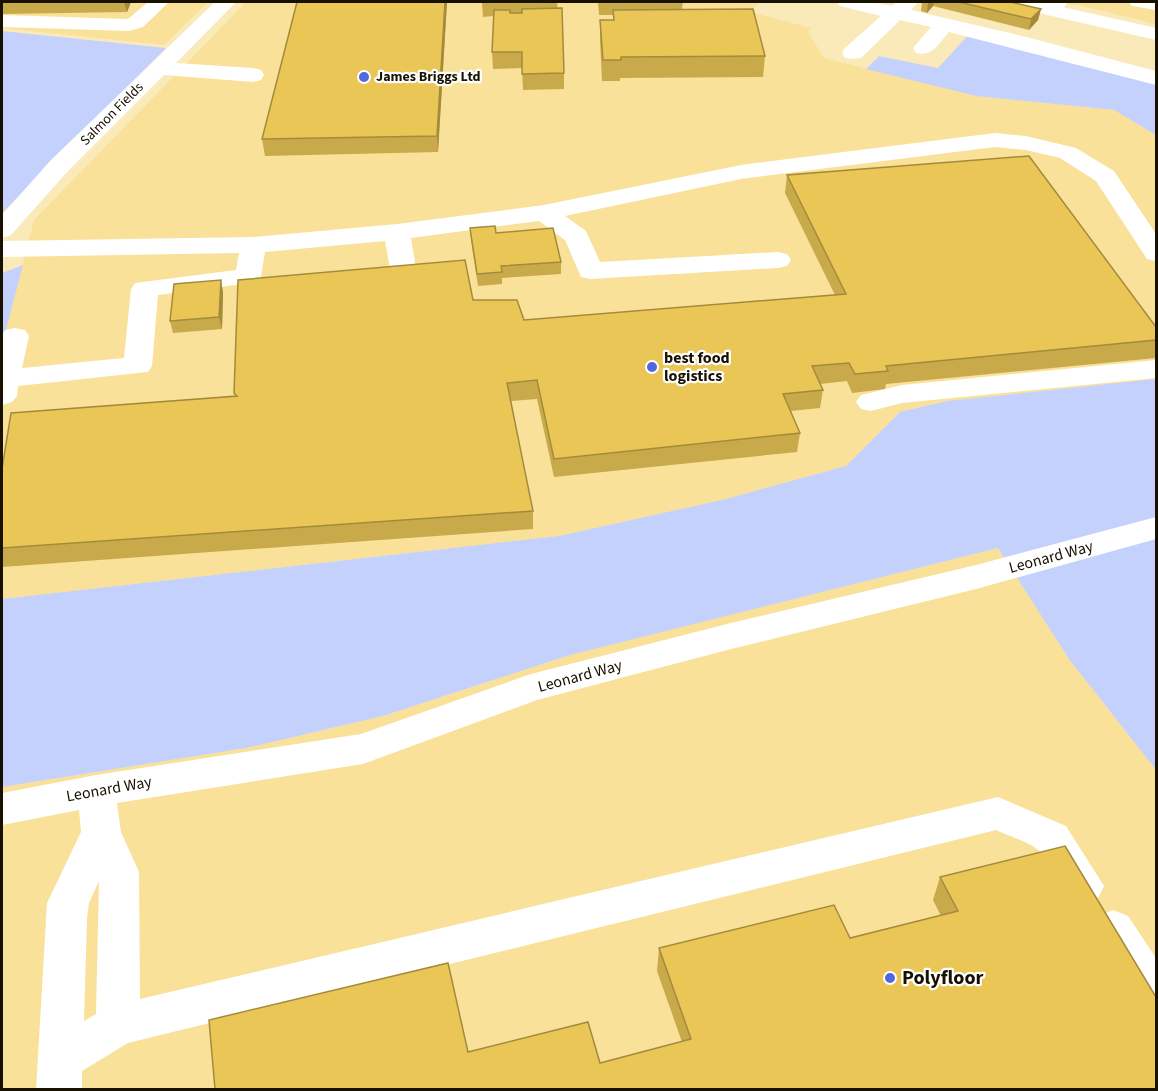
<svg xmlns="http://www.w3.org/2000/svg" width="1158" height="1091" viewBox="0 0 1158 1091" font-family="'Source Sans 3',sans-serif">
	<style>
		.built { fill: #f9e19a }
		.green { fill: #c4d1fc }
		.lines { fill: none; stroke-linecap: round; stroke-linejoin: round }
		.minor { fill: #fff; fill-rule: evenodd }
		.major { fill: #fff; fill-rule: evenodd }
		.wall { fill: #c9aa4a }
		.shaded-wall { fill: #a48b3c }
		.building { fill: #eac656; stroke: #a48b3c; stroke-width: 1.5 }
		.poi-dot { fill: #5167dd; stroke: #fff; stroke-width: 2 }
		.labels { text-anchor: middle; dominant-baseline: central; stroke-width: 4.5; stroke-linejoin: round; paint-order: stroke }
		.far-poi-label { font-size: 14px; font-weight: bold; fill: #181100; stroke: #fff; text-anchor: start }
		.far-street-label { font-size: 14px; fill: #181100; stroke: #fff }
		.poi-label { font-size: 16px; font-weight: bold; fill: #181100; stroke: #fff; text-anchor: start }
		.street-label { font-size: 16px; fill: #181100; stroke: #fff }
		.near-poi-label { font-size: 20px; font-weight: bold; fill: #181100; stroke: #fff; text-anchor: start }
	</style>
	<rect width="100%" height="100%" fill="#fbeab9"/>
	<g class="built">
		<path d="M2 2H208L164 45 2 28Z"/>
		<path d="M246 2H761L752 9 755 13 811 28 808 32 824 58 976 96 1114 110 1156 135V379L947 401 900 412 846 466 726 499 559 536 2 599V345L34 220Z"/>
		<path d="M1059 2H1156V24L1082 6Z"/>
		<path d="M999 548 1069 659 1156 770V1089L2 1090V787L246 748 383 716 570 655Z"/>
	</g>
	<g class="green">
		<path d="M2 31 166 48 2 213Z"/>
		<path d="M971 32 1156 79V135L1114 110 976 96 866 69 879 56 938 68Z"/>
		<path d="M23 265 2 345V273Z"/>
		<path d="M1156 379V770L1069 659 998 548 570 655 383 716 246 748 2 787V599L559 536 726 499 846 466 900 412 947 401Z"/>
	</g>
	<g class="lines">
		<g class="minor">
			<path d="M148 2H169L143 27 129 31 2 27V15L128 19Z"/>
			<path d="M215 2H236L176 63 253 68 261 70 264 75 261 80 253 82 164 75 68 171 11 235 2 238V215L50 161Z"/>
			<path d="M837 2H872L892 6 897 2H918L911 10 1026 37 1156 71V85L949 32C939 43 933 57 916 53L913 48 931 27 900 20 861 58 853 59 845 58 842 53 845 48 881 16 840 6Z"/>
			<path d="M1047 2H1068C1061 12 1056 16 1044 13L1041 9Z"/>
			<path d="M1129 2H1156V10L1132 6Z"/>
			<path d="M995 133 1026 136 1076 148 1114 171 1156 234V261L1147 259 1096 181 1060 158 1026 150 995 147 741 179 565 216 586 231 600 262 778 252 787 254 791 260 787 266 778 268 590 279 581 277 565 240 539 221 411 238 416 269 412 275 403 277 394 275 390 269 385 241 265 252 261 276 257 282 158 295 152 366 148 372 18 386 17 396 12 402 2 405V335L5 330 15 328 25 330 29 336 22 368 124 358 131 289 135 283 236 270 239 253 2 257V241L253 237 397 224 544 205 741 165Z"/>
			<path d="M1156 360V378L902 403 871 411 861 409 856 402 861 395 902 385Z"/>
			<path d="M1156 517V539L976 589 731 649 537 700 363 764 117 803 121 832 139 872 140 999 998 797 1066 826 1104 886 1098 898C1056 913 1061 870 1038 850 1027 841 1008 836 996 830L128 1043 82 1071V1090H36L47 903 81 832 79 810 2 825V793L96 775 361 734 531 674 731 623 976 565ZM99 881 96 1014 84 1021 87 918 89 903Z"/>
			<path d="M1113 910 1128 916 1156 958V1014L1141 1008 1092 929 1098 916Z"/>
		</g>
		<path class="major" d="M1005 2H1040L1156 28V40L1008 6Z"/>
	</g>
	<g class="wall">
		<path d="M2 2H131L127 12 2 14Z"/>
		<path d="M297 2H447L438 152 265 156 262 139Z"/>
		<path d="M482 2H557L564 73V89L523 90 522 68 493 69 492 52 494 16 483 17Z"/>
		<path d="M598 2H683L682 9 765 56 763 77 620 78V81H602L600 41V20H613V15H599Z"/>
		<path d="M922 2H1010L1041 9 1038 20 1029 30 933 6 927 13 921 11Z"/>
		<path d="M787 175 1156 327V358L886 384 885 389 852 393 847 381 820 384 823 390 820 408 791 411 800 433 797 452 554 477 537 399 511 401 533 511V529L2 567V469L235 396 234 393 473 300 524 320 835 295 785 193Z"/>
		<path d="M470 228 496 233 561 262V274L502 278V284L478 286 471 240Z"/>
		<path d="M221 280 223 293 222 329 173 333 170 321Z"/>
		<path d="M940 877 1156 1089H215L468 1052 600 1063 682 1042 657 971 659 948 850 938 941 916 933 900Z"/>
	</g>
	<g class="shaded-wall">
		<path d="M124 2H131L127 12Z"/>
		<path d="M445 2H447L438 152 437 136Z"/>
		<path d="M928 2H934L933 6 927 13Z"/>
		<path d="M1041 9 1038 20 1029 30 1031 19Z"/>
		<path d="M221 280 223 293 222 329 219 317Z"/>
	</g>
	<g class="building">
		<path d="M297 2H445L437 136 262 139Z"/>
		<path d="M959 2H1010L1041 9 1031 19Z"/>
		<path d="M562 8 564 73 522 74V52H492L494 10H510V13H522V9Z"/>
		<path d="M753 9 765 56 621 57V60H603L600 20H614L613 10Z"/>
		<path d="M1029 156 1156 327V340L886 366 888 371 855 374 849 363 812 366 823 390 783 394 800 433 554 459 537 380 507 383 533 511 2 548V469L11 413 237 396 234 393 238 280 465 260 473 300H517L524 320 846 294 787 175Z"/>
		<path d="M495 226 496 233 553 228 561 262 501 266 502 272 477 274 470 228Z"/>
		<path d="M221 280 219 317 170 321 174 284Z"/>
		<path d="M1065 846 1156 997V1089H215L209 1020 448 963 468 1052 588 1022 600 1063 691 1039 659 948 834 905 850 938 958 911 940 877Z"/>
	</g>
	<g class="poi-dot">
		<circle cx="364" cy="77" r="6"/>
		<circle cx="652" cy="367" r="6"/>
		<circle cx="890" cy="978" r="6"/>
	</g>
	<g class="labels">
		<g class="far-poi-label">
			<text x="376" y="77">James Briggs Ltd</text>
		</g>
		<g class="far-street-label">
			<text transform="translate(112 114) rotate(-45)">Salmon Fields</text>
		</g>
		<g class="poi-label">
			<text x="664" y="358">best food<tspan x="664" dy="18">logistics</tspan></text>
		</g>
		<g class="street-label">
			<text transform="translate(1051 557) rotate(-15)">Leonard Way</text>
			<text transform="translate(580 676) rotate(-15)">Leonard Way</text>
			<text transform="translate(109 789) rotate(-10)">Leonard Way</text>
		</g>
		<g class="near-poi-label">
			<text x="902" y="978">Polyfloor</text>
		</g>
	</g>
	<rect width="1158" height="1091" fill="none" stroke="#181100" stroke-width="6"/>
</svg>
